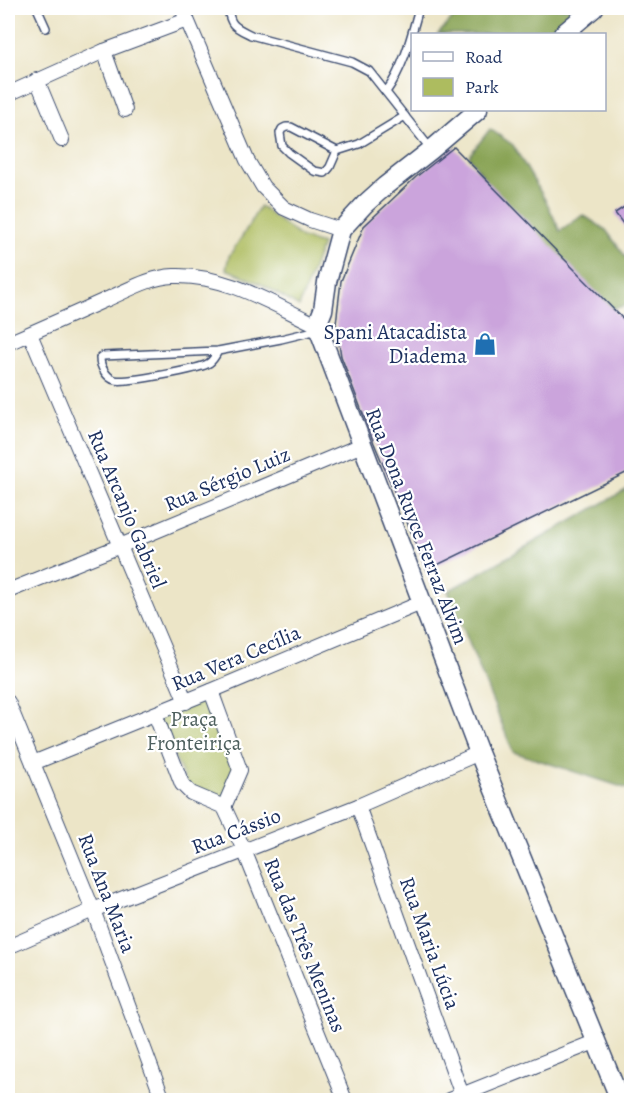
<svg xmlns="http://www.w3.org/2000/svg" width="639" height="1108" viewBox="0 0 639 1108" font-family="Alegreya,serif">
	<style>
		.green { fill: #adbc5f; stroke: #64765e; stroke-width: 1.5 }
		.forest { fill: #8aa456; stroke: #526a5a; stroke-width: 1.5 }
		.building { fill: #cba4dc }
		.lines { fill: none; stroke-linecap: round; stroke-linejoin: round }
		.lane-casing { stroke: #3a4a6e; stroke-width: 10 }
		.street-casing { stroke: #3a4a6e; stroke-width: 16 }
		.secondary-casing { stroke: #3a4a6e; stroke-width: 21 }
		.lane { stroke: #fff; stroke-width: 7 }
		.street { stroke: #fff; stroke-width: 14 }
		.secondary { stroke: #fff; stroke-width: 18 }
		.labels { text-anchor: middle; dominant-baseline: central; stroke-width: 4.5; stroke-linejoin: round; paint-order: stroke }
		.poi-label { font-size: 21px; fill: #1b2f5e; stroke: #fff; text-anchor: end }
		.street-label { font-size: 21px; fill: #1b2f5e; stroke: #fff }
		.park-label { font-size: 21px; fill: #4e605e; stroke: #fff }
	</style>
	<rect width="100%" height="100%" fill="#fff"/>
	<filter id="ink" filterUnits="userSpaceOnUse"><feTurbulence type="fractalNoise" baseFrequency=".0167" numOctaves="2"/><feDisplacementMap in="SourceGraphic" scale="12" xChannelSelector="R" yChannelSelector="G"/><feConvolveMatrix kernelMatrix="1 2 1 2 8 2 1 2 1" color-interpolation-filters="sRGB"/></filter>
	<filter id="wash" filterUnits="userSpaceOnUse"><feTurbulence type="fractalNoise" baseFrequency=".008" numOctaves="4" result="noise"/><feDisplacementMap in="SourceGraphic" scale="24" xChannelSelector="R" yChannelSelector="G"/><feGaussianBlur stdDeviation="1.35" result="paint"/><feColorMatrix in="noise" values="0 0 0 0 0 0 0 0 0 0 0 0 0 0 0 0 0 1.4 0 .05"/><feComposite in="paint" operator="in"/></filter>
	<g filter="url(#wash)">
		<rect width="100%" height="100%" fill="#ece5c7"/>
		<g class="green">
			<path d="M260 206 302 238 322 244 299 307 263 285 226 269 229 256 243 235Z"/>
			<path d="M211 691 239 766 224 807 191 793 155 714Z"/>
		</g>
		<g class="forest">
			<path d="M455 8H577L543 34H438L455 16Z"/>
			<path d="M490 129 513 145 547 203 560 231 583 215 606 230 631 264V305L579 315 469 156Z"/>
			<path d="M631 487V790L513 752 448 591Z"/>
		</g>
		<g id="blocks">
			<g class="building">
				<path d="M454 147 632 328V470L427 570 374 443 341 356 336 324 341 281 364 226 416 177Z"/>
				<path d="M632 202V236L615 213Z"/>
			</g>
		</g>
	</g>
	<g filter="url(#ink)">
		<use href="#blocks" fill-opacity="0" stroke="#3a4a6e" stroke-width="1.5"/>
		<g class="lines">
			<g class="lane-casing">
				<g id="lane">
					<path d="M37 8 46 28"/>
					<path d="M228 8C230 26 235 27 251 35L352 62 369 71 430 148"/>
					<path d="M386 92C404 67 411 37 419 8"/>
					<path d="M337 151 330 167 325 173 314 171 289 153 282 146 280 133 282 129 286 127H291L337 151 359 144 405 116"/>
					<path d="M218 351C216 355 212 361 209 363 201 369 125 383 115 380 107 378 100 367 100 358L103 356 218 351 281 339 318 330"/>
				</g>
			</g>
			<g class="street-casing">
				<g id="street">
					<path d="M182 8 247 160 263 187 284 208 310 220 341 230"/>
					<path d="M104 51 125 110"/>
					<path d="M37 80 62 140"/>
					<path d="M8 94 104 51 187 20"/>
					<path d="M30 334 186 702"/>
					<path d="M8 343C40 329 72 315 105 300 127 291 149 277 174 276 225 274 272 304 317 325"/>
					<path d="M8 591 120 546 362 445"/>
					<path d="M211 691 240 770 224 807"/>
					<path d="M8 702 93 910 163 1100"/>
					<path d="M155 714 182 784 191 793 224 807"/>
					<path d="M33 763 211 691 421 603"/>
					<path d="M358 806 462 1095"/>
					<path d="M224 807 244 850 345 1100"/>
					<path d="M8 947 93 910 358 806 479 753"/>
					<path d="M449 1100 597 1041"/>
				</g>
			</g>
			<g class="secondary-casing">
				<g id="secondary">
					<path d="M563 34 594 8"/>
					<path d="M478 110 431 150 385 186 365 204 341 230 327 282 323 310 317 325 479 753 620 1100"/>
				</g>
			</g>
			<use href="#lane" class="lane"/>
			<use href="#street" class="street"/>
			<use href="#secondary" class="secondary"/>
		</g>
	</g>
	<defs>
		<g id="shop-bare" transform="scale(1.8)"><path d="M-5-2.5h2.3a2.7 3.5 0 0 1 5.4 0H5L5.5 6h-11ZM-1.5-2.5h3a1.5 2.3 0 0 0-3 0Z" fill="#1f6fb2" stroke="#fff" stroke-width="2.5" paint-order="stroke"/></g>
	</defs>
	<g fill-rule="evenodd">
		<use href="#shop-bare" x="485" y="344"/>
	</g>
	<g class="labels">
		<g class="poi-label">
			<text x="467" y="332">Spani Atacadista<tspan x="467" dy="24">Diadema</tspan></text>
		</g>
		<g class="street-label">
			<text transform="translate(227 479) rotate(-23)">Rua Sérgio Luiz</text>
			<text transform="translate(127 509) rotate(67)">Rua Arcanjo Gabriel</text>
			<text transform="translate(417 526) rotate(69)">Rua Dona Ruyce Ferraz Alvim</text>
			<text transform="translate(236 658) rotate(-23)">Rua Vera Cecília</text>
			<text transform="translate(236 831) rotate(-21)">Rua Cássio</text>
			<text transform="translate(107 893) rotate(69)">Rua Ana Maria</text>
			<text transform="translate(430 943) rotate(70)">Rua Maria Lúcia</text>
			<text transform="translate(305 945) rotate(68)">Rua das Três Meninas</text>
		</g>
		<g class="park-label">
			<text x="194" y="719">Praça<tspan x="194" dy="24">Fronteiriça</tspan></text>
		</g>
	</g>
	<rect width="639" height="1108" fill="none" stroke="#fff" stroke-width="30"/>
	<rect x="411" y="33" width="195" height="78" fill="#ffffff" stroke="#a4acbf" stroke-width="1.5"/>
	<rect x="423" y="52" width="30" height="9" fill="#ffffff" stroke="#a4acbf" stroke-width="1.5"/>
	<text x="465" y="63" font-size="18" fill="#1b2f5e">Road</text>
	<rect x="423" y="78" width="30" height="18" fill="#adbc5f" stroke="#a4acbf" stroke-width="1.5"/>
	<text x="465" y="93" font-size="18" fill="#1b2f5e">Park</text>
</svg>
